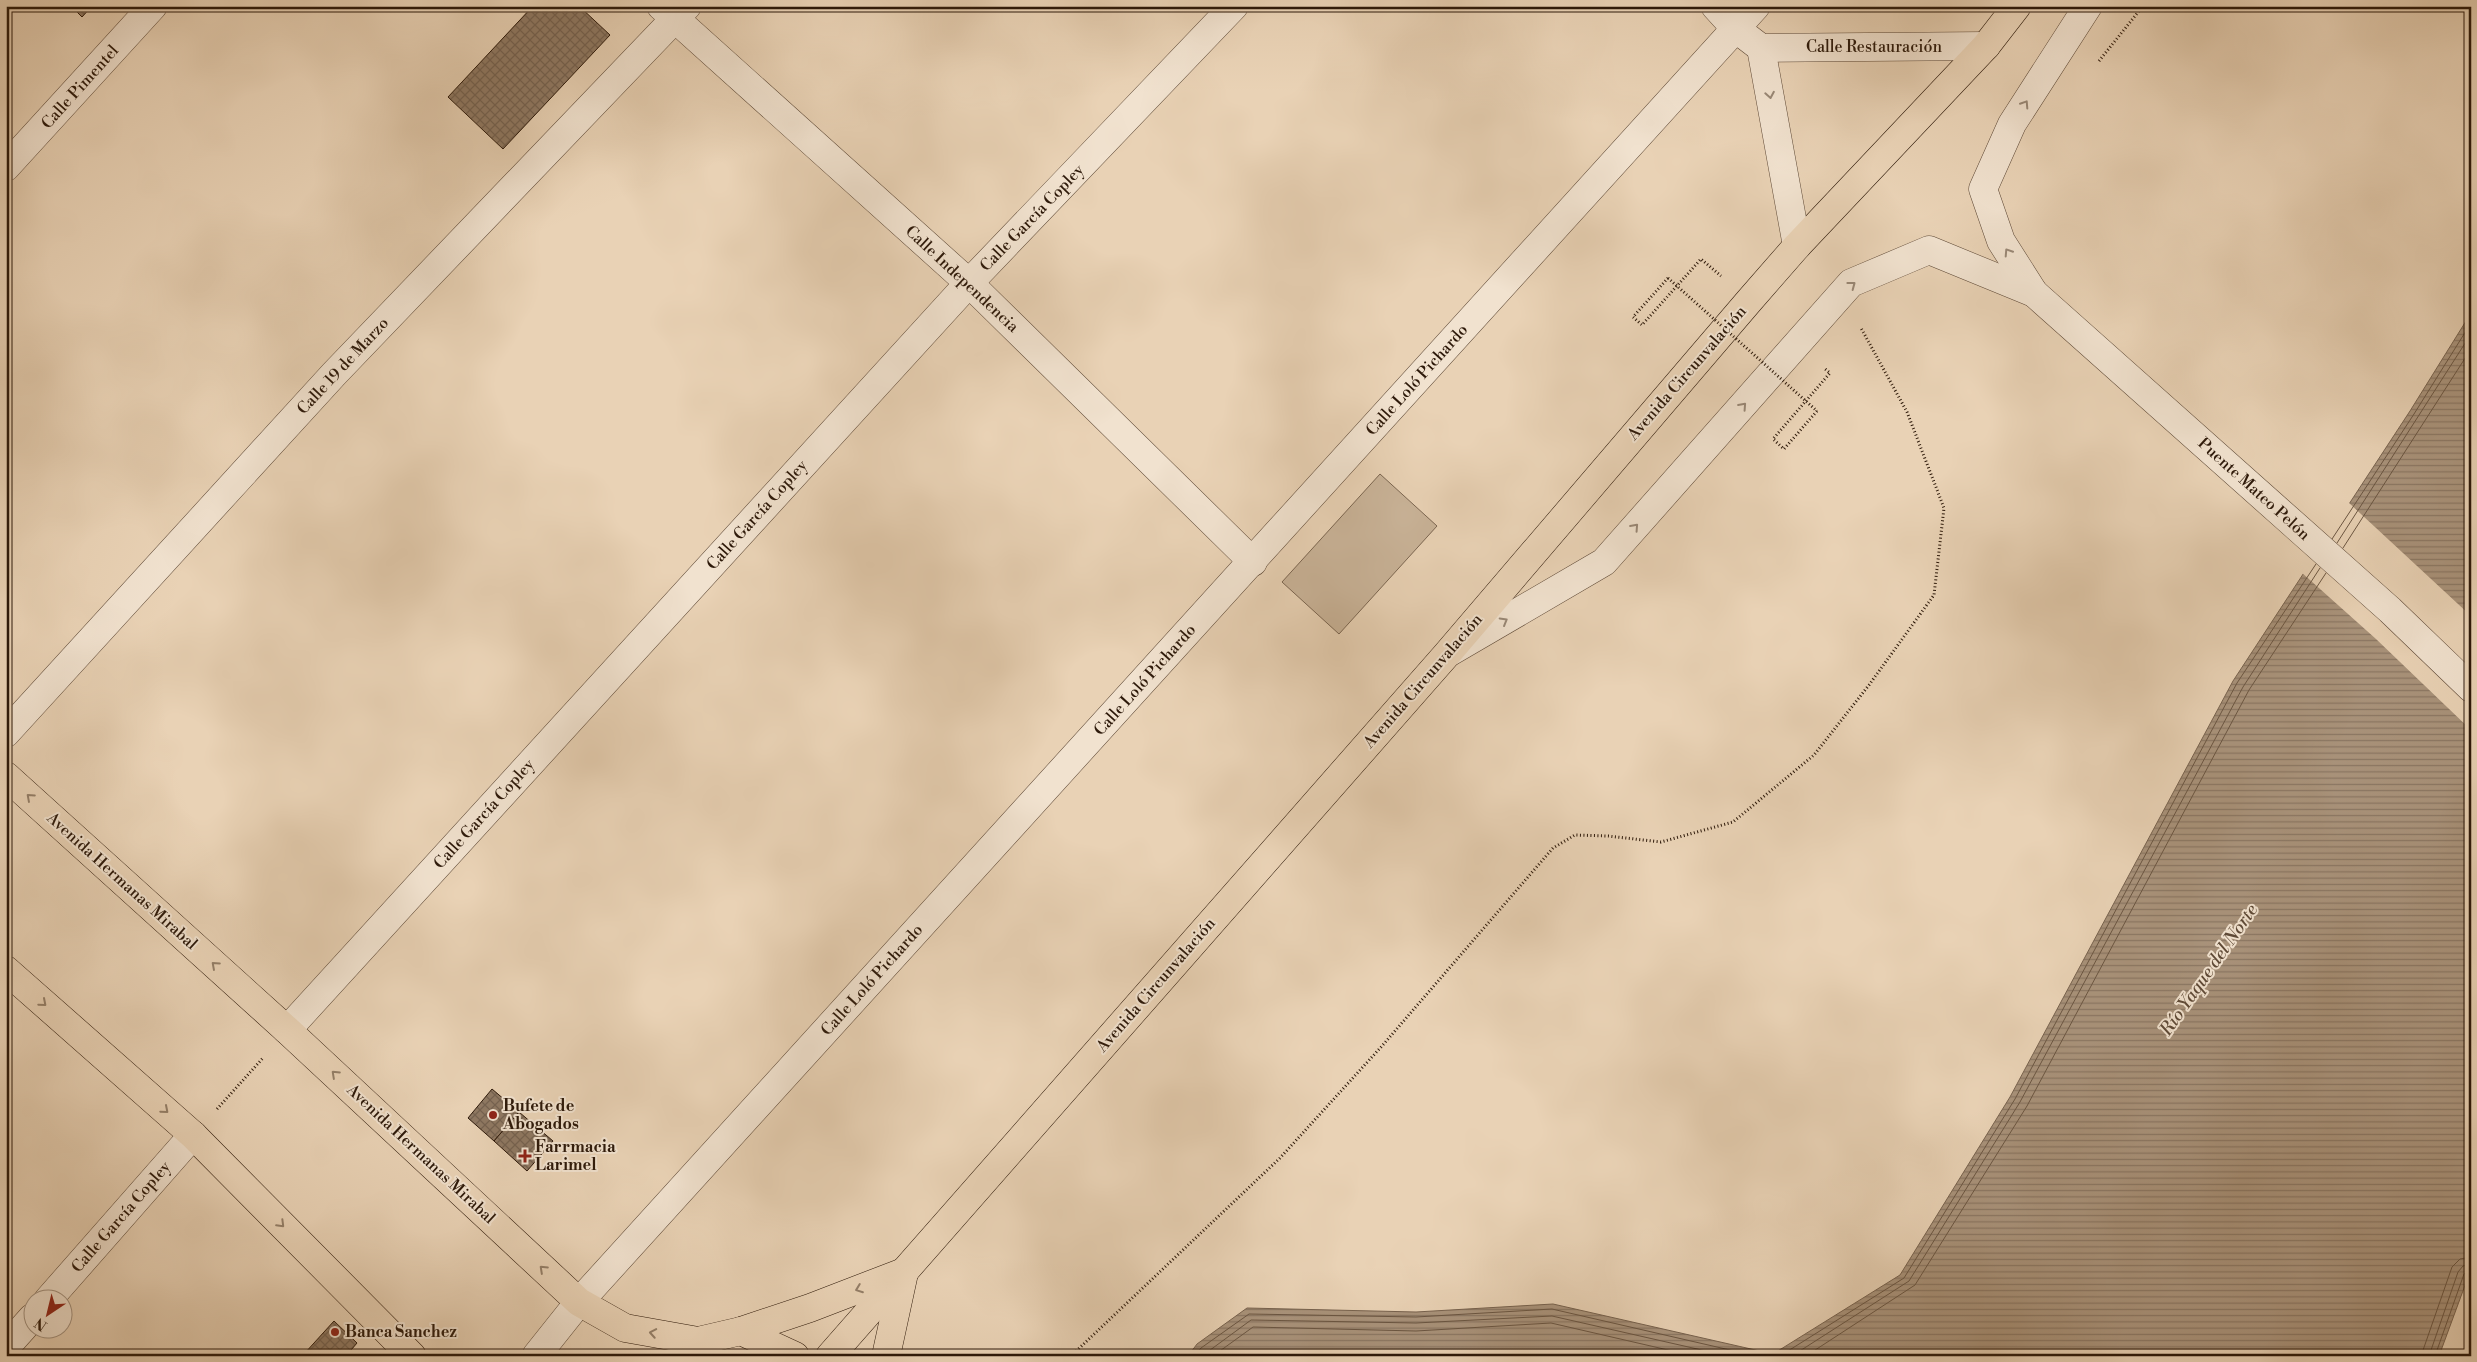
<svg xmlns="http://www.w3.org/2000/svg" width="2477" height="1362" viewBox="0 0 2477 1362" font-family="'Libre Bodoni',serif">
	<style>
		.garden { fill: #c9b398; stroke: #7b6651 }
		.water { fill: url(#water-rules); stroke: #77624e }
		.pier { fill: #e9d2b5 }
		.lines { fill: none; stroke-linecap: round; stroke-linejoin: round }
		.shore { stroke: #6b5642; stroke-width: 1 }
		.building { fill: url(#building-cross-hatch); stroke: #2d190a }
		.minor-casing { stroke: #5c4735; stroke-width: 29 }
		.major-casing { stroke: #2d190a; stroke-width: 29 }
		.path { stroke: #2d190a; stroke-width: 3; stroke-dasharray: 1 2.5; stroke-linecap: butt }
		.minor { stroke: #f1e2cf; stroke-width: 28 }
		.major { stroke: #e9d2b5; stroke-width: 28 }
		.path-bridge { stroke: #2d190a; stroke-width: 3; stroke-dasharray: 1 2.5; stroke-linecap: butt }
		.oneway { stroke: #998876 }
		.oneway2 { stroke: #947f68 }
		.poi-dot { fill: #8f2418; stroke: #f1e2cf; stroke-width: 2 }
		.labels { text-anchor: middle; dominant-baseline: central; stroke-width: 4; stroke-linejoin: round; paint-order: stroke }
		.street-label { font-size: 16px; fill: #2d190a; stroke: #f1e2cf }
		.poi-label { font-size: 16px; font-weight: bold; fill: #2d190a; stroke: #f1e2cf; text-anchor: start }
		.water-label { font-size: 18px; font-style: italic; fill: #5f4a37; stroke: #f1e2cf }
	</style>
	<defs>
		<pattern id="water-rules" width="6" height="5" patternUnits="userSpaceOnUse" patternTransform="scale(1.25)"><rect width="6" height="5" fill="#a9937b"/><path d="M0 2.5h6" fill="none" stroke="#8a7763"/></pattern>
		<pattern id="building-cross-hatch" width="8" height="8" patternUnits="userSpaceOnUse" patternTransform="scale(1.25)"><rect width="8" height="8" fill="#8f7963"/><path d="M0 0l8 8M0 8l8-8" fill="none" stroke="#756250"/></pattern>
	</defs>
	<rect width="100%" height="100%" fill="#e9d2b5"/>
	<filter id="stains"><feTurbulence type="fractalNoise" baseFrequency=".004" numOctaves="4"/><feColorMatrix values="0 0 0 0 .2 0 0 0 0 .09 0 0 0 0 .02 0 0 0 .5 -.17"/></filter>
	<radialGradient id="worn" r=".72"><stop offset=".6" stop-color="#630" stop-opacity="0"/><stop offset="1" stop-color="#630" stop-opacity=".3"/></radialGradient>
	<path class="garden" d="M1380 474 1437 526 1339 634 1282 582Z"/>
	<path class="water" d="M2471 313V1269L2439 1356H1188L1197 1344 1247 1308 1416 1312 1553 1304 1773 1354 1900 1275 2010 1097 2233 681 2410 411Z"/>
	<path class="pier" d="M2348 502 2471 616V730L2376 639 2301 572Z"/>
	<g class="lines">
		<g class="shore">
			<path d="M2332 539 2414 414 2471 323"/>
			<path d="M2337 543 2471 334"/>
			<path d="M2343 548 2471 349"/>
			<path d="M1194 1356 1201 1348 1249 1314 1416 1317 1552 1309 1756 1356"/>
			<path d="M1202 1356 1251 1320 1416 1323 1552 1316 1728 1356"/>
			<path d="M1213 1356 1253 1327 1416 1331 1551 1323 1694 1356"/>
			<path d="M1780 1356 1904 1278 2015 1099 2237 683 2316 564"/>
			<path d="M1792 1356 1909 1281 2020 1102 2243 687 2320 568"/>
			<path d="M1806 1356 1915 1285 2027 1106 2249 690 2326 573"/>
			<path d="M2421 1356 2452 1267 2460 1259 2471 1257"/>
			<path d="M2429 1356 2458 1272 2463 1266 2471 1264"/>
			<path d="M2435 1356 2464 1274 2471 1270"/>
		</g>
	</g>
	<g class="building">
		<path d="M71 6H92L82 17Z"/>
		<path d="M533 6H579L610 35 503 149 448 97Z"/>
		<path d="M492 1089 519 1112 494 1141 468 1118Z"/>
		<path d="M519 1112 553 1141 527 1171 494 1141Z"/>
		<path d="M334 1321 357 1343 346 1356H305L304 1354Z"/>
	</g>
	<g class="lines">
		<g class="minor-casing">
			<g id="minor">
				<path d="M661 6 969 283 1253 562"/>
				<path d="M1715 6 1735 28 1761 48 1986 46"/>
				<path d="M2088 6 2012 124 1983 189 2001 241 2034 293 2390 610 2471 688"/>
				<path d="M1761 48 1797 246"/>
				<path d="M6 167 153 6"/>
				<path d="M1450 652 1604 562 1851 283 1929 250 2034 293"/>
				<path d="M6 733 334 374 687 6"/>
				<path d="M287 1030 969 283 1234 6"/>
				<path d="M48 1300 193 1135"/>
				<path d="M6 1347 32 1318"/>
				<path d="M536 1356 579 1302 1756 6"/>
			</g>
		</g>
		<g class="major-casing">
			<g id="major">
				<path d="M6 776 287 1030 579 1302 625 1328 698 1341 741 1331 810 1308 901 1273"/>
				<path d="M6 970 193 1135 412 1356"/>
				<path d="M741 1331 795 1356"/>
				<path d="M830 1356 1447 654 1749 301 1797 246 1986 46 2017 6"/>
				<path d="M886 1356 904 1273"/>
			</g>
		</g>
		<g class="path">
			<path d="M2099 61 2143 6"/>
			<path d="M1668 278 1633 317 1642 325 1701 259 1721 276"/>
			<path d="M1817 411 1784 449 1773 439 1830 373 1824 368"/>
			<path d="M217 1109 263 1058"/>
			<path d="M1071 1356 1280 1158 1382 1046 1553 848 1575 835 1608 836 1661 842 1733 822 1814 755 1869 685 1934 595 1944 508 1907 412 1861 328"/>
		</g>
		<use href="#minor" class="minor"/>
		<use href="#major" class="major"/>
		<path class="path-bridge" d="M1668 278 1817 411"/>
	</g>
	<defs><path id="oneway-chevron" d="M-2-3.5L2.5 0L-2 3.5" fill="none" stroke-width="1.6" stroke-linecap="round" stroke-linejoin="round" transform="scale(1.25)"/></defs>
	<g class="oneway">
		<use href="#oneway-chevron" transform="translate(1770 95) rotate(80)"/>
		<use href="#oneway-chevron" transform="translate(2025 104) rotate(-57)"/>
		<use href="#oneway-chevron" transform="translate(2008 252) rotate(-123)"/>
		<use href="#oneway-chevron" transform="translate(1852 285) rotate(-37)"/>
		<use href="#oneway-chevron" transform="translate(1743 406) rotate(-48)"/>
		<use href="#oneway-chevron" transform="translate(1635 527) rotate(-48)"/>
		<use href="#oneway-chevron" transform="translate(1504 621) rotate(-30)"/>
	</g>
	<g class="oneway2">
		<use href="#oneway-chevron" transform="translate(30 797) rotate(-138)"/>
		<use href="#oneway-chevron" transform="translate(215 965) rotate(-138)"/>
		<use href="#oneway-chevron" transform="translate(43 1003) rotate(41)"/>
		<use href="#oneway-chevron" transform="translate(335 1074) rotate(-137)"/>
		<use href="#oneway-chevron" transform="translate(165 1110) rotate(41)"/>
		<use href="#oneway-chevron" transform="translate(281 1224) rotate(45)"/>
		<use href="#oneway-chevron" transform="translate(543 1269) rotate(-137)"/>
		<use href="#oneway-chevron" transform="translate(859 1289) rotate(159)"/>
		<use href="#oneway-chevron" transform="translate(653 1333) rotate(-170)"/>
	</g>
	<g class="poi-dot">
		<circle cx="493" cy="1115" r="5"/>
		<path d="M522.5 1148.5h5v5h5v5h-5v5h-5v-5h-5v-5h5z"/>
		<circle cx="335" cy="1332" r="5"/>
	</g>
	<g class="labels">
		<g class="street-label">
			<text x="1874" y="47">Calle Restauración</text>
			<text transform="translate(80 87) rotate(-48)">Calle Pimentel</text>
			<text transform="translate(1032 218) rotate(-46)">Calle García Copley</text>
			<text transform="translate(962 279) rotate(43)">Calle Independencia</text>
			<text transform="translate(343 366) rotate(-47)">Calle 19 de Marzo</text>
			<text transform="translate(1687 373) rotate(-49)">Avenida Circunvalación</text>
			<text transform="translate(1417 380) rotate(-48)">Calle Loló Pichardo</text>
			<text transform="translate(2254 489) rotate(42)">Puente Mateo Pelón</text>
			<text transform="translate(757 515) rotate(-48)">Calle García Copley</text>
			<text transform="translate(1145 680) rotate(-48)">Calle Loló Pichardo</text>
			<text transform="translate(1423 681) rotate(-49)">Avenida Circunvalación</text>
			<text transform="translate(484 814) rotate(-48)">Calle García Copley</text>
			<text transform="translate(122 881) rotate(42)">Avenida Hermanas Mirabal</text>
			<text transform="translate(872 980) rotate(-48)">Calle Loló Pichardo</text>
			<text transform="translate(1156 985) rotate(-49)">Avenida Circunvalación</text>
			<text transform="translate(421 1154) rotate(43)">Avenida Hermanas Mirabal</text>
			<text transform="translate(121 1217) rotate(-49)">Calle García Copley</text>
		</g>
		<g class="poi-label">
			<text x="503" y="1106">Bufete de<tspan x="503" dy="18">Abogados</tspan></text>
			<text x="535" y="1147">Farrmacia<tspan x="535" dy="18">Larimel</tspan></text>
			<text x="345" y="1332">Banca Sanchez</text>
		</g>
		<g class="water-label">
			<text transform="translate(2209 970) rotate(-55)">Río Yaque del Norte</text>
		</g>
	</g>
	<rect width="2477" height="1362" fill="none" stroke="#e9d2b5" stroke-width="25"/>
	<rect x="8" y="8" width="2462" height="1347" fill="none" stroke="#2d190a" stroke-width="2.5"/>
	<rect x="12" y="12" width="2452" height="1337" fill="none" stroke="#2d190a"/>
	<g transform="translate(48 1314) rotate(215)"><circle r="24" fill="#f1e2cf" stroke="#a39280"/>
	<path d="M0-4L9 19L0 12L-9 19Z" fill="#8f2418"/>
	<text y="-8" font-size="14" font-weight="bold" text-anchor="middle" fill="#2d190a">N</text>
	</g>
	<rect width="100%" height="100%" filter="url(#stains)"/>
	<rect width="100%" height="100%" fill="url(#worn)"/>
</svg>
